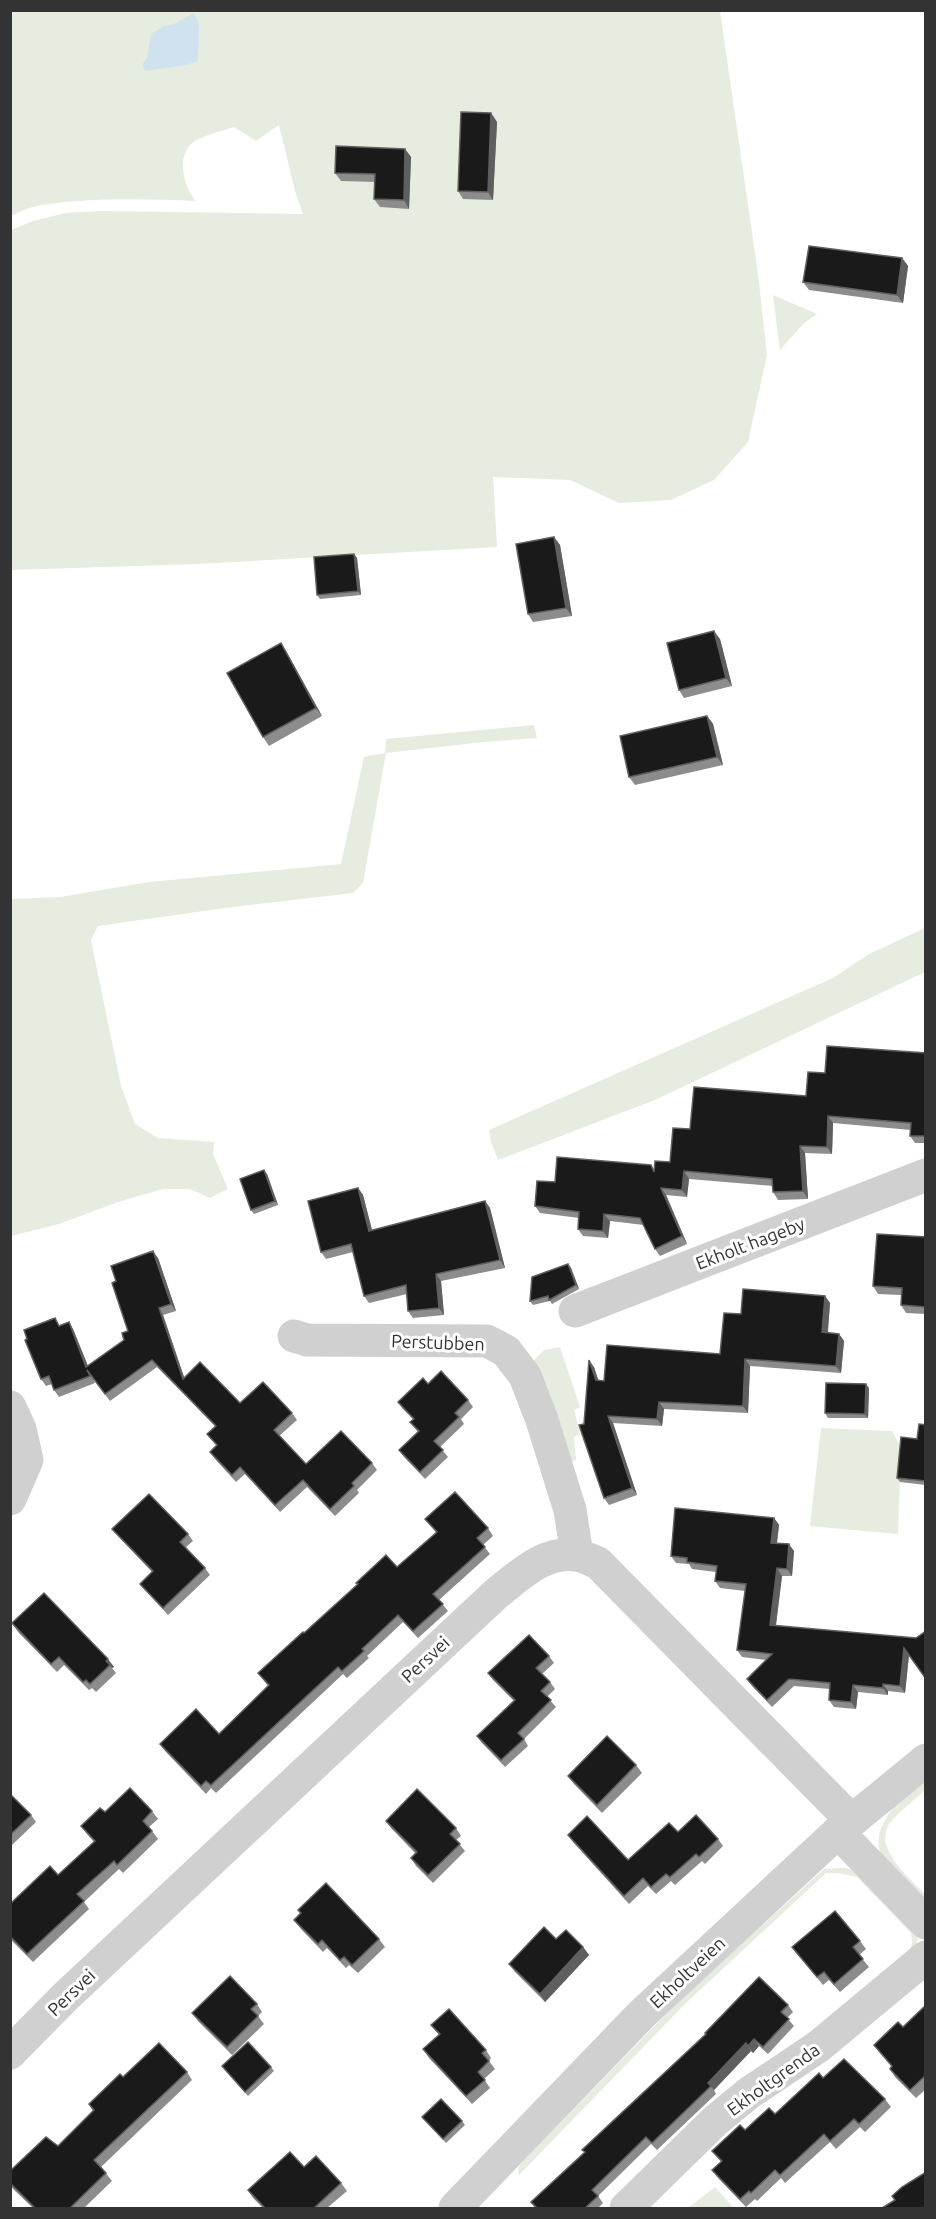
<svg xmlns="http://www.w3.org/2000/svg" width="936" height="2219" viewBox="0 0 936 2219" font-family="Ubuntu,sans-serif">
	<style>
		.green { fill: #e6ecdf }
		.water { fill: #cfe2ee }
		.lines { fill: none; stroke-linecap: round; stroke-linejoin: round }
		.minor { stroke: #d0d0d0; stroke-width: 33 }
		.wall { fill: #8c8c8c }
		.shaded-wall { fill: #5f5f5f }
		.building { fill: #1a1a1a; stroke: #5f5f5f; stroke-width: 1.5 }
		.labels { text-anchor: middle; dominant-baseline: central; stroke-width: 6; stroke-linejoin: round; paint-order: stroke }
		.street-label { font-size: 18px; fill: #333; stroke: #fff }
	</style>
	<rect width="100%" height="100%" fill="#fff"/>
	<g class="green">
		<path d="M11 11H720L758 274 767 355 748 442 714 480 671 500 619 503 570 480 493 477 497 547 197 564 11 570V230L33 221 66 213 101 211 303 214 295 191 279 125 256 141 234 127C220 132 201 135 190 145 176 161 185 188 196 201 147 199 86 197 37 206 28 208 19 212 11 216Z"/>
		<path d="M773 295 817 314 803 324 780 350Z"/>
		<path d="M534 725 537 738 483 742 386 753 363 883 353 893 225 908 98 926 91 940 121 1086 135 1124 158 1138 214 1142 213 1154 228 1189 210 1198 190 1189H163L118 1202 59 1224 11 1236V899L60 897 149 882 341 864 364 757 385 753 386 739Z"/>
		<path d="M925 928V972L655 1100 498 1160 491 1142 489 1130 833 978 869 954Z"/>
		<path d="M560 1347 580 1407 574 1410 580 1434 574 1437 576 1460 570 1462 530 1364 544 1350Z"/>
		<path d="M821 1428 892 1431 901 1448 898 1534 810 1526Z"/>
		<path d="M925 1778V1790C914 1801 899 1811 890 1823 872 1848 910 1878 925 1894V1908C915 1895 890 1871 883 1858 866 1828 904 1794 925 1778Z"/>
		<path d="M844 1868 854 1870 916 1928 918 1937 916 1948 909 1953 912 1943 911 1933 857 1877 838 1873H826L686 2003 519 2175 518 2168 523 2161 679 2001 824 1869Z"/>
		<path d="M715 2187 734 2208H688Z"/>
	</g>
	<path class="water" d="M194 13 199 23 198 61 186 65 145 71 142 65 147 58 151 34 164 26 174 24Z"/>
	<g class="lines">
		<g class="minor">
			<path d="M575 1311 926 1175"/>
			<path d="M294 1336 307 1340 487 1341 506 1351 525 1376 542 1420 570 1510 577 1555"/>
			<path d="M10 1407 20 1429 27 1460 10 1499"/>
			<path d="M838 1832 926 1923"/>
			<path d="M10 2053 64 1998 497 1593C519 1576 545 1550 576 1555 583 1556 591 1560 598 1563L851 1820"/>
			<path d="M455 2208 642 2014 838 1832 926 1760"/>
			<path d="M626 2208 716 2120 749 2093 819 2046 926 1957"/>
		</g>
	</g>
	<g class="wall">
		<path d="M491 113 497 122 493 200 463 199 458 191Z"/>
		<path d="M405 149 411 157 409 209 380 207 374 199 375 182 341 181 335 173Z"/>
		<path d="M902 258 908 266 903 303 809 290 803 282Z"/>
		<path d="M554 537 560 545 572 616 533 622 528 614Z"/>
		<path d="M354 554 357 558 361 595 320 599 317 595Z"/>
		<path d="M720 639 732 686 684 698 679 690Z"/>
		<path d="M286 651 322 716 269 746 263 737Z"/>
		<path d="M707 716 713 724 723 765 635 785 629 777Z"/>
		<path d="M926 1053V1143H915L910 1136 911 1130 833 1123 832 1154 805 1153 808 1199 778 1200 773 1192V1186L689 1179 687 1197 666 1195 687 1244 660 1256 655 1249 644 1225 610 1221 608 1238 583 1236 578 1229 579 1218 540 1213 535 1206 555 1182 654 1170 670 1162 690 1129 806 1096 825 1073Z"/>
		<path d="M267 1174 278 1205 254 1214 251 1210Z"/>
		<path d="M358 1188 363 1195 372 1230 485 1201 490 1208 505 1268 441 1281 444 1315 413 1318 408 1311 407 1294 369 1303 364 1296 353 1252 326 1259 321 1252Z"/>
		<path d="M926 1237V1314L906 1313 901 1305V1295L878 1294 873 1286Z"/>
		<path d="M158 1258 176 1311 163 1315 184 1377 240 1403 292 1413 297 1420 279 1436 306 1464 372 1463 377 1470 357 1490 359 1493 335 1516 307 1487 280 1512 245 1474 236 1482 215 1459 210 1452 217 1446 207 1434 215 1426 157 1367 110 1401 92 1377 95 1383 59 1397 54 1390 52 1384 46 1386 41 1379 60 1325 69 1322 73 1329 88 1366 124 1340Z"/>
		<path d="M568 1264 571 1268 579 1289 552 1304 550 1301 533 1305 530 1301Z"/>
		<path d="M825 1296 830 1303 828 1333 839 1334 844 1341 841 1373 750 1366 748 1413 664 1409 662 1426 613 1423 637 1495 609 1505 604 1498 584 1424 594 1367 598 1381H604L720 1354 741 1314Z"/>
		<path d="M428 1384 468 1400 473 1407 461 1419 464 1424 440 1447 448 1457 425 1479 404 1457 399 1450 418 1432 410 1422 413 1419 403 1409 398 1402Z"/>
		<path d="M869 1388 868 1418H828L825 1413Z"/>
		<path d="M926 1425V1485L900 1482 897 1478Z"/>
		<path d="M774 1518 779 1525 777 1543 794 1551 792 1576H782L776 1625 909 1655 905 1693 888 1691V1695L858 1692 856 1709 834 1707 829 1700 830 1689 794 1686 772 1707 752 1686 747 1679 767 1660 742 1657 737 1650 745 1591 720 1588 715 1581 716 1572 692 1569 689 1564 676 1563 671 1556Z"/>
		<path d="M425 1519 488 1528 493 1536 483 1545 490 1554 439 1600 448 1611 418 1638 403 1622 367 1656 369 1658 347 1678 343 1674 216 1793 211 1788 206 1794 165 1751 160 1744 219 1734 268 1686 258 1673 304 1633 397 1567 437 1533Z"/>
		<path d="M112 1529 188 1534 193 1541 186 1547 205 1568 210 1575 168 1615 145 1590 140 1584 152 1572 117 1535Z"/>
		<path d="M44 1593 114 1667 112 1668 116 1673 96 1692 92 1688 89 1690 64 1665 57 1672 18 1632 12 1623Z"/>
		<path d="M549 1656 554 1663 542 1674 550 1682 555 1689 547 1697 556 1707 524 1739 528 1746 505 1767 482 1743 477 1736 514 1701 493 1680 488 1673Z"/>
		<path d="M636 1765 642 1773 602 1813 574 1784 568 1776Z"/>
		<path d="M10 1794 31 1815 36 1822 12 1845 10 1843Z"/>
		<path d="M152 1811 158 1819 149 1827 158 1839 123 1873 119 1869 84 1902 89 1909 33 1962 10 1939V1904L58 1875 94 1842 87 1834 81 1826 105 1812Z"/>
		<path d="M386 1821 456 1828 461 1836 456 1840 465 1851 433 1883 416 1866 411 1858 415 1853 391 1828Z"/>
		<path d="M678 1832 718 1839 723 1846 705 1864 702 1861 675 1885 671 1881 656 1894 648 1886 629 1904 573 1842 568 1835 628 1860Z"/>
		<path d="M298 1910 379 1939 385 1947 358 1973 349 1965 346 1968 327 1948 323 1952 300 1928 294 1920 300 1913Z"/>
		<path d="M556 1939 583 1947 589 1955 545 2002 515 1972 509 1964Z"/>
		<path d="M860 1941 866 1949 859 1955 869 1967 840 1992 829 1980 823 1985 792 1947Z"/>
		<path d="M257 2004 262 2012 258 2016 264 2024 232 2055 198 2021 192 2013Z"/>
		<path d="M788 2005 793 2012 787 2018 794 2026 768 2054 759 2046 753 2053 751 2051 714 2090 716 2094 657 2150 651 2144 598 2196 603 2203 598 2208H535L531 2202Z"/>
		<path d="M926 2005V2089L916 2098 895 2077 890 2069 892 2067 874 2045 903 2027Z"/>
		<path d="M431 2025 486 2050 491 2058 489 2061 495 2069 484 2079 490 2088 472 2104 429 2058 423 2049 439 2035Z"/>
		<path d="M222 2066 271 2067 274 2071 248 2096Z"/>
		<path d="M187 2072 192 2080 101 2167 112 2181 84 2208H33L10 2186V2171L58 2146 93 2111 89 2104 123 2077Z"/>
		<path d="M823 2078 885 2099 891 2107 865 2132 860 2127 836 2149 830 2142 785 2183 781 2178 757 2201 755 2199 746 2207 718 2178 712 2170 721 2162 712 2151 745 2130 775 2114Z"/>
		<path d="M422 2117 462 2121 465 2125 446 2143Z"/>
		<path d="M304 2167 341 2183 347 2191 327 2208H263L253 2198 248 2190Z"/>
	</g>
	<g class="shaded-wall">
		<path d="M491 113 497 122 493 200 488 192Z"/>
		<path d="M405 149 411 157 409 209 404 200Z"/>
		<path d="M902 258 908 266 903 303 897 295Z"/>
		<path d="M554 537 560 545 572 616 566 608Z"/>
		<path d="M354 554 357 558 361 595 358 591Z"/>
		<path d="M714 631 720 639 732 686 726 678Z"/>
		<path d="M281 643 286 651 322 716 316 708Z"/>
		<path d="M707 716 713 724 723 765 717 757Z"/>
		<path d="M828 1116 833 1123 832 1154 827 1147Z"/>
		<path d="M800 1146 805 1153 808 1199 803 1191Z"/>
		<path d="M264 1170 267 1174 278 1205 275 1201Z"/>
		<path d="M684 1171 689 1179 687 1197 682 1190Z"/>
		<path d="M358 1188 363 1195 374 1238 369 1231Z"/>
		<path d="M661 1188 666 1195 687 1244 682 1236Z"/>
		<path d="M485 1201 490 1208 505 1268 500 1260Z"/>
		<path d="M604 1214 610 1221 608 1238 603 1231Z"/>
		<path d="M153 1251 158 1258 176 1311 171 1304Z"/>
		<path d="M568 1264 571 1268 579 1289 576 1285Z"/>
		<path d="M436 1274 441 1281 444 1315 439 1308Z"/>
		<path d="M825 1296 830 1303 827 1339 822 1332Z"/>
		<path d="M159 1308 163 1315 187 1386 183 1379Z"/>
		<path d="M69 1322 73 1329 91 1374 86 1367Z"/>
		<path d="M839 1334 844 1341 841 1373 836 1366Z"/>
		<path d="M745 1359 750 1366 748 1413 743 1406Z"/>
		<path d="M589 1360 594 1367 601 1388 596 1380Z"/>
		<path d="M866 1384 869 1388 868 1418 865 1414Z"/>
		<path d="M659 1402 664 1409 662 1426 657 1419Z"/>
		<path d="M608 1416 613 1423 637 1495 632 1488Z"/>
		<path d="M774 1518 779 1525 776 1550 771 1543Z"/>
		<path d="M789 1544 794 1551 792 1576 787 1569Z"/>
		<path d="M777 1568 782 1576 775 1632 770 1625Z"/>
		<path d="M904 1648 909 1655 905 1693 900 1686Z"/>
		<path d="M108 1659 114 1667 112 1668 106 1661Z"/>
		<path d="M883 1684 888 1691V1695L883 1688Z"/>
		<path d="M853 1685 858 1692 856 1709 851 1702Z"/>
		<path d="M583 1947 589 1955 545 2002 540 1994Z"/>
		<path d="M754 2039 759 2046 753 2053 748 2046Z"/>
		<path d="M746 2043 751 2051 714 2090 708 2083Z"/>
	</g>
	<g class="building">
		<path d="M461 112 491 113 488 192 458 191Z"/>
		<path d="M336 146 405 149 404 200 374 199 375 174 335 173Z"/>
		<path d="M809 246 902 258 897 295 803 282Z"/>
		<path d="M554 537 566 608 528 614 516 544Z"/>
		<path d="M354 554 358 591 317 595 314 557Z"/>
		<path d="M714 631 726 678 679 690 667 643Z"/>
		<path d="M281 643 316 708 263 737 227 673Z"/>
		<path d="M707 716 717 757 629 777 620 736Z"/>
		<path d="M827 1046 926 1053V1136H910L911 1123 828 1116 827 1147 800 1146 803 1191 773 1192 772 1179 684 1171 682 1190 661 1188 682 1236 655 1249 640 1218 604 1214 603 1231 578 1229 579 1212 535 1206 537 1181 555 1182 557 1157 651 1165 654 1172 655 1161 670 1162 673 1128 690 1129 694 1087 806 1096 808 1072 825 1073Z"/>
		<path d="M264 1170 275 1201 251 1210 240 1179Z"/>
		<path d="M358 1188 369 1231 485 1201 500 1260 436 1274 439 1308 408 1311 406 1285 364 1296 351 1244 321 1252 308 1201Z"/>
		<path d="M877 1234 926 1237V1307L901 1305 902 1288 873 1286Z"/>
		<path d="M153 1251 171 1304 159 1308 183 1379 200 1362 240 1403 263 1382 292 1413 274 1430 306 1464 341 1431 372 1463 352 1483 354 1486 330 1509 303 1480 275 1505 240 1467 232 1475 210 1452 217 1445 207 1434 216 1426 152 1360 105 1394 87 1370 90 1376 54 1390 49 1376 41 1379 25 1340 27 1339 24 1330 55 1318 59 1326 69 1322 86 1367 124 1340 122 1333 128 1331 112 1283 116 1281 111 1266Z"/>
		<path d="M568 1264 576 1285 549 1300 548 1296 530 1301 532 1277Z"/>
		<path d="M743 1289 825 1296 822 1332 839 1334 836 1366 745 1359 743 1406 659 1402 657 1419 608 1416 632 1488 604 1498 579 1425 584 1424 589 1360 596 1380 604 1381 607 1345 720 1354 724 1313 741 1314Z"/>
		<path d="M441 1371 468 1400 455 1413 459 1417 434 1441 443 1450 420 1472 399 1450 419 1431 410 1422 414 1419 398 1402 423 1378 428 1384Z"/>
		<path d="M826 1383 866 1384 865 1414 825 1413Z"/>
		<path d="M919 1424 926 1425V1481L897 1478 901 1437 917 1439Z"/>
		<path d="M455 1492 488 1528 477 1538 485 1547 433 1594 443 1604 413 1631 398 1615 362 1649 364 1651 342 1671 338 1667 211 1785 206 1781 201 1786 160 1744 196 1709 219 1734 269 1685 258 1673 303 1632 304 1633 358 1584 356 1583 386 1555 397 1567 437 1532 425 1519Z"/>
		<path d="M149 1494 188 1534 180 1542 205 1568 163 1608 140 1584 153 1571 112 1529Z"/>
		<path d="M675 1508 774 1518 771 1543 789 1544 787 1569 777 1568 770 1625 916 1638 926 1631V1679L904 1648 900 1686 883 1684V1688L853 1685 851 1702 829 1700 830 1683 789 1679 767 1700 747 1679 772 1654 737 1650 746 1584 715 1581 717 1566 687 1562V1558L671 1556Z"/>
		<path d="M44 1593 108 1659 106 1661 110 1665 90 1684 86 1680 83 1682 59 1657 51 1664 12 1623Z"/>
		<path d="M529 1635 549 1656 536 1668 550 1682 541 1691 551 1700 518 1733 524 1739 501 1760 477 1736 515 1700 488 1673Z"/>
		<path d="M607 1736 636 1765 597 1805 568 1776Z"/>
		<path d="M130 1788 152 1811 143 1821 152 1831 117 1865 114 1861 77 1894 84 1901 27 1954 10 1936V1904L50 1866 58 1875 95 1841 81 1826 100 1808 105 1812Z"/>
		<path d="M417 1789 456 1828 450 1834 460 1844 428 1875 411 1858 417 1852 386 1821Z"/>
		<path d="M10 1794 31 1815 10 1835Z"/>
		<path d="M696 1815 718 1839 699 1857 696 1854 670 1877 666 1874 651 1887 643 1878 624 1896 568 1835 587 1816 628 1860 669 1823 678 1832Z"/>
		<path d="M326 1883 379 1939 352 1965 344 1957 340 1960 322 1940 318 1944 294 1920 301 1913 298 1910Z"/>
		<path d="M835 1911 860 1941 853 1947 863 1959 834 1984 824 1972 817 1977 792 1947Z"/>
		<path d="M544 1927 556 1939 566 1930 583 1947 540 1994 509 1964Z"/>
		<path d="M230 1976 257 2004 251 2009 258 2016 227 2047 192 2013Z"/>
		<path d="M759 1977 788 2005 781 2012 789 2019 763 2047 754 2039 748 2046 746 2043 708 2083 711 2086 652 2143 646 2137 592 2190 598 2196 585 2208H537L531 2202 585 2152 582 2150 706 2034 705 2033Z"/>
		<path d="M926 2005V2075L910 2090 890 2069 892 2066 874 2045 898 2022 903 2027Z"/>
		<path d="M449 2009 486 2050 482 2053 489 2061 478 2072 485 2080 466 2096 423 2049 440 2034 431 2025Z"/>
		<path d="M248 2042 271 2067 245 2092 222 2066Z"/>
		<path d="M159 2043 187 2072 94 2160 106 2173 70 2208H35L10 2183V2171L46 2137 58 2146 94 2110 89 2104 120 2074 123 2077Z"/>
		<path d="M844 2059 885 2099 859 2124 854 2119 830 2141 824 2134 780 2175 775 2170 751 2193 749 2191 740 2199 712 2170 722 2161 712 2151 740 2125 745 2130 769 2108 775 2114 819 2073 823 2078Z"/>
		<path d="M441 2099 462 2121 443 2139 422 2117Z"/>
		<path d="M290 2152 304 2167 316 2156 341 2183 314 2208H265L248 2190Z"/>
		<path d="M926 2172V2208H882L895 2200 892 2196 902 2187Z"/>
	</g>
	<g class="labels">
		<g class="street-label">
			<text transform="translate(750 1243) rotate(-21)">Ekholt hageby</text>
			<text transform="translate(438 1342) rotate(2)">Perstubben</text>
			<text transform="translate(425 1659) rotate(-43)">Persvei</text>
			<text transform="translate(687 1972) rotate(-43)">Ekholtveien</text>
			<text transform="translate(71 1992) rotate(-44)">Persvei</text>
			<text transform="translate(773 2079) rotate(-36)">Ekholtgrenda</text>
		</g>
	</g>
	<rect width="936" height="2219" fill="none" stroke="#333333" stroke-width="24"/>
</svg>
